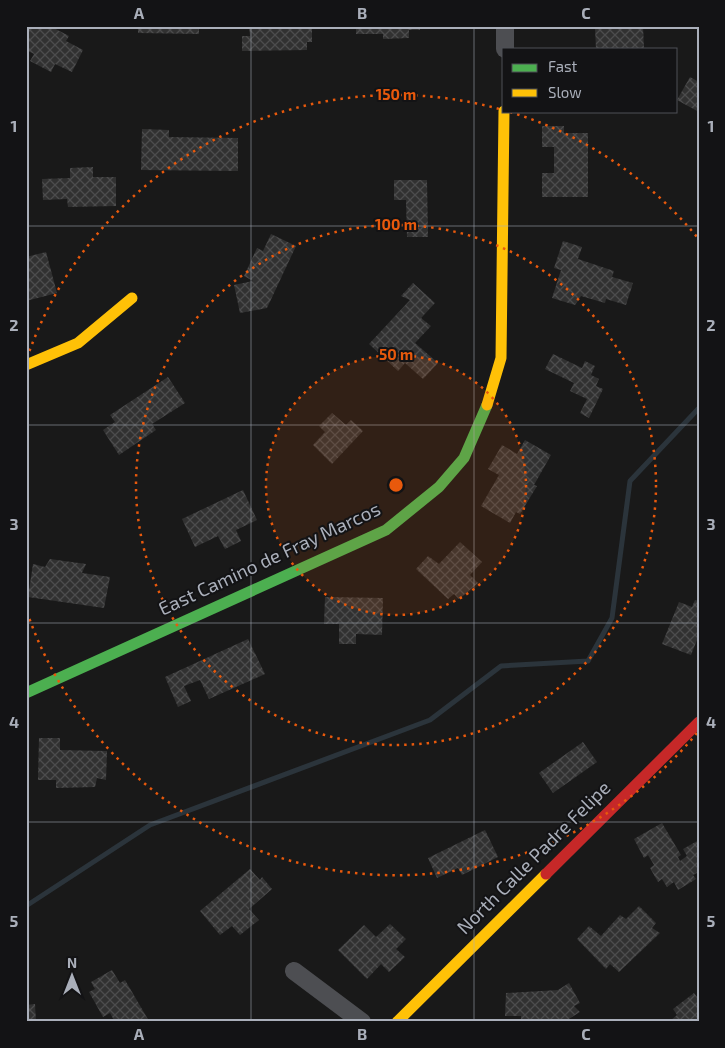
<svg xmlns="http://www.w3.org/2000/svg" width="725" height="1048" viewBox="0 0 725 1048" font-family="'Exo 2',sans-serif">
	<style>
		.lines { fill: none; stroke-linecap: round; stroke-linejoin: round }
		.stream { stroke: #2b343b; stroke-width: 5 }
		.building { fill: url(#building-cross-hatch) }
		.street { stroke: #4d4e52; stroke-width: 18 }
		.fast { stroke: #4caf50; stroke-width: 11 }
		.slow { stroke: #ffc107; stroke-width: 11 }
		.jam { stroke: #c62828; stroke-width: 11 }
		.grid { fill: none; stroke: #aaafba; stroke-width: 1; stroke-opacity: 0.55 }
		.ring { fill: none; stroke: #e8590c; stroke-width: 2.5; stroke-dasharray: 2.5 5 }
		.labels { text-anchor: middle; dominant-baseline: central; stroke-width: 4; stroke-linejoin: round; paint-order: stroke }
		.street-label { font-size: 19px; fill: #aaafba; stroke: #131315 }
		.centre { fill: #e8590c; stroke: #131315; stroke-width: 2.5 }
		.ring-label { font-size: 15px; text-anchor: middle; font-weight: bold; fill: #e8590c; stroke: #131315; stroke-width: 4; stroke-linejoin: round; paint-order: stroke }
		.neatline { fill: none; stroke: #aaafba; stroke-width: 2 }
		.grid-label { font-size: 16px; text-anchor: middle; font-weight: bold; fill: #aaafba }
	</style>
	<defs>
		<pattern id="building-cross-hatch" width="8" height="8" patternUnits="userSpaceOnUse" patternTransform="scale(1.25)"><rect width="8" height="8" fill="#313131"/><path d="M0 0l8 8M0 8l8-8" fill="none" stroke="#4c4c4d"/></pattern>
	</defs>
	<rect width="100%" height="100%" fill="#191919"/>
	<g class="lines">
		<path class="stream" d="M26 906 150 825 430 720 501 666 588 661 612 618 630 481 699 408"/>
	</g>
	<g class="building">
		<path d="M28 26H50L69 36 66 41 83 50 72 72 55 64 51 72 30 61 34 54 26 50Z"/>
		<path d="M138 26H199V34L138 33Z"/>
		<path d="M249 26H299L300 29H312V42H307V50L242 51V36H250Z"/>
		<path d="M356 26H420V30H409V38L383 39V34H356Z"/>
		<path d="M630 26H643L644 49H596L595 28Z"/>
		<path d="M690 77 699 82V112L677 100Z"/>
		<path d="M542 126H564V133H588V197H542V173H554V147H542Z"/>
		<path d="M142 129 169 130V137L238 138V171L141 170Z"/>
		<path d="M93 167V177H116V206L68 207 67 199 43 200 42 179 70 178V168Z"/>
		<path d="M394 180H427L428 237H407L406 200H394Z"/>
		<path d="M271 234 296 246 267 308 240 313 234 285 253 281 244 276 257 248 263 251Z"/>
		<path d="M563 241 582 247 578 259 614 271 612 277 633 283 626 305 606 299 605 303 581 296 575 305 552 298 561 270 554 268Z"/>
		<path d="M46 252 57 293 26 301V257Z"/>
		<path d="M413 283 435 303 421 318 431 326 415 343 438 363 423 379 405 363 398 371 369 344 410 300 401 296Z"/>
		<path d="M553 354 582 368 585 361 595 366 591 375 599 379 596 386 603 389 589 418 580 413 587 399 570 391 574 383 545 369Z"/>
		<path d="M168 377 185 403 152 424 156 430 119 455 103 430 115 422 110 415Z"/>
		<path d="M332 413 346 425 351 420 363 431 332 464 313 445 325 432 319 426Z"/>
		<path d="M525 440 551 455 534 485 537 486 520 514 516 512 510 523 481 506 499 475 488 469 502 445 517 454Z"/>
		<path d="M243 490 257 520 236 530 241 541 225 549 218 536 195 547 182 519Z"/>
		<path d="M460 542 482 562 470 575 478 583 459 599 454 594 448 599 416 569 428 556 439 564Z"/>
		<path d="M50 559 86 564 82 573 110 577 104 608 28 597 33 564 45 567Z"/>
		<path d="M325 597 383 598 382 635 356 634V644H339V624H324Z"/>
		<path d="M695 600 699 601V635L691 655 662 644 679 602 692 607Z"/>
		<path d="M248 639 265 674 209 699 200 680 184 686 191 701 178 707 165 677Z"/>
		<path d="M39 738H60V750L107 751 106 780 97 778 95 787 56 788V780H38Z"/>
		<path d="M583 742 597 762 553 793 539 773Z"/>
		<path d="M662 823 681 855 678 857 680 861 687 856 683 849 699 840V872L693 875 696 879 678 890 674 882 667 887 662 879 658 882 650 868 654 865 648 855 644 858 634 839Z"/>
		<path d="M485 830 498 857 462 875 458 868 437 878 428 858Z"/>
		<path d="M250 869 260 880 262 877 272 889 249 909 259 920 240 935 232 926 220 935 200 911Z"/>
		<path d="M639 906 656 923 652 928 660 933 619 972 610 964 606 969 577 939 589 926 601 936 620 915 626 919Z"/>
		<path d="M390 924 406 939 396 949 405 957 389 972 381 964 367 979 338 950 364 925 376 937Z"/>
		<path d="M112 970 120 983 125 980 149 1021 115 1022 110 1013 103 1017 89 992 95 989 91 982Z"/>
		<path d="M569 983 580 1003 574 1006 580 1012 564 1022H521V1016H505L506 993 558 990Z"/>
		<path d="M694 993 697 997 699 996V1022H669L677 1015 673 1009Z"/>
		<path d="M35 1004 36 1022H26V1005Z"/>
	</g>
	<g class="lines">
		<g class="street">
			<path d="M505 49V26"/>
			<path d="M294 971 362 1022"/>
		</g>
		<path class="fast" d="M26 693 386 530 439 487 464 458 487 405"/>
		<g class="slow">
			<path d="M26 365 78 343 132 298"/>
			<path d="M487 405 501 358 504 111"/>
			<path d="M397 1022 546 874"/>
		</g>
		<path class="jam" d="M546 874 699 722"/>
	</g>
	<path class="grid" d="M251 26V1022M474 26V1022M26 226H699M26 425H699M26 623H699M26 822H699"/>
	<circle cx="396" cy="485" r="130" fill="#e8590c" fill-opacity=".12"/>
	<g class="ring">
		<circle cx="396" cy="485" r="130"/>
		<circle cx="396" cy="485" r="260"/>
		<path d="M697 733A390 390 0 0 1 27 612M27 358A390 390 0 0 1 503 110M510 112A390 390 0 0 1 697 237"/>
	</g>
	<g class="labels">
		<g class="street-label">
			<text transform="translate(269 558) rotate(-25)">East Camino de Fray Marcos</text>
			<text transform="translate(533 857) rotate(-45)">North Calle Padre Felipe</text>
		</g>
	</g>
	<circle cx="396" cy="485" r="8" class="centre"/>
	<g class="ring-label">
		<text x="396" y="100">150 m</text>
		<text x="396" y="230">100 m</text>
		<text x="396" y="360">50 m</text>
	</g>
	<rect width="725" height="1048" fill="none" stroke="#131315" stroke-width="55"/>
	<rect x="502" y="48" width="175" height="65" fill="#131315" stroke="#4f5157"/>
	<rect x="512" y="64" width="25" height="8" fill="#4caf50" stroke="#4f5157"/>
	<text x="548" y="72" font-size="15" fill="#aaafba">Fast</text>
	<rect x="512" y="89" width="25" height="8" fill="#ffc107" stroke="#4f5157"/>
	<text x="548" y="98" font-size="15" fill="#aaafba">Slow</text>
	<g transform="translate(72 976)" stroke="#131315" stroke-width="4" paint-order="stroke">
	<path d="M0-4L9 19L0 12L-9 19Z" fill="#aaafba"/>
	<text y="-8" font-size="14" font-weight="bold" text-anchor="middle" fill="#aaafba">N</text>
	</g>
	<rect x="28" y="28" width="670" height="992" class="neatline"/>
	<g class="grid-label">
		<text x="139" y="19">A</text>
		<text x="362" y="19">B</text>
		<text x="586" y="19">C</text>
		<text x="14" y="132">1</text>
		<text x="711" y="132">1</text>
		<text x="14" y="331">2</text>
		<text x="711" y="331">2</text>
		<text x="14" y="530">3</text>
		<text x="711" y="530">3</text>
		<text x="14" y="728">4</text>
		<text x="711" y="728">4</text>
		<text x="14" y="927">5</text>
		<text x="711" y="927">5</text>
		<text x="139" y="1040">A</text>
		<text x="362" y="1040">B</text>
		<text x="586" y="1040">C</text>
	</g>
</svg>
